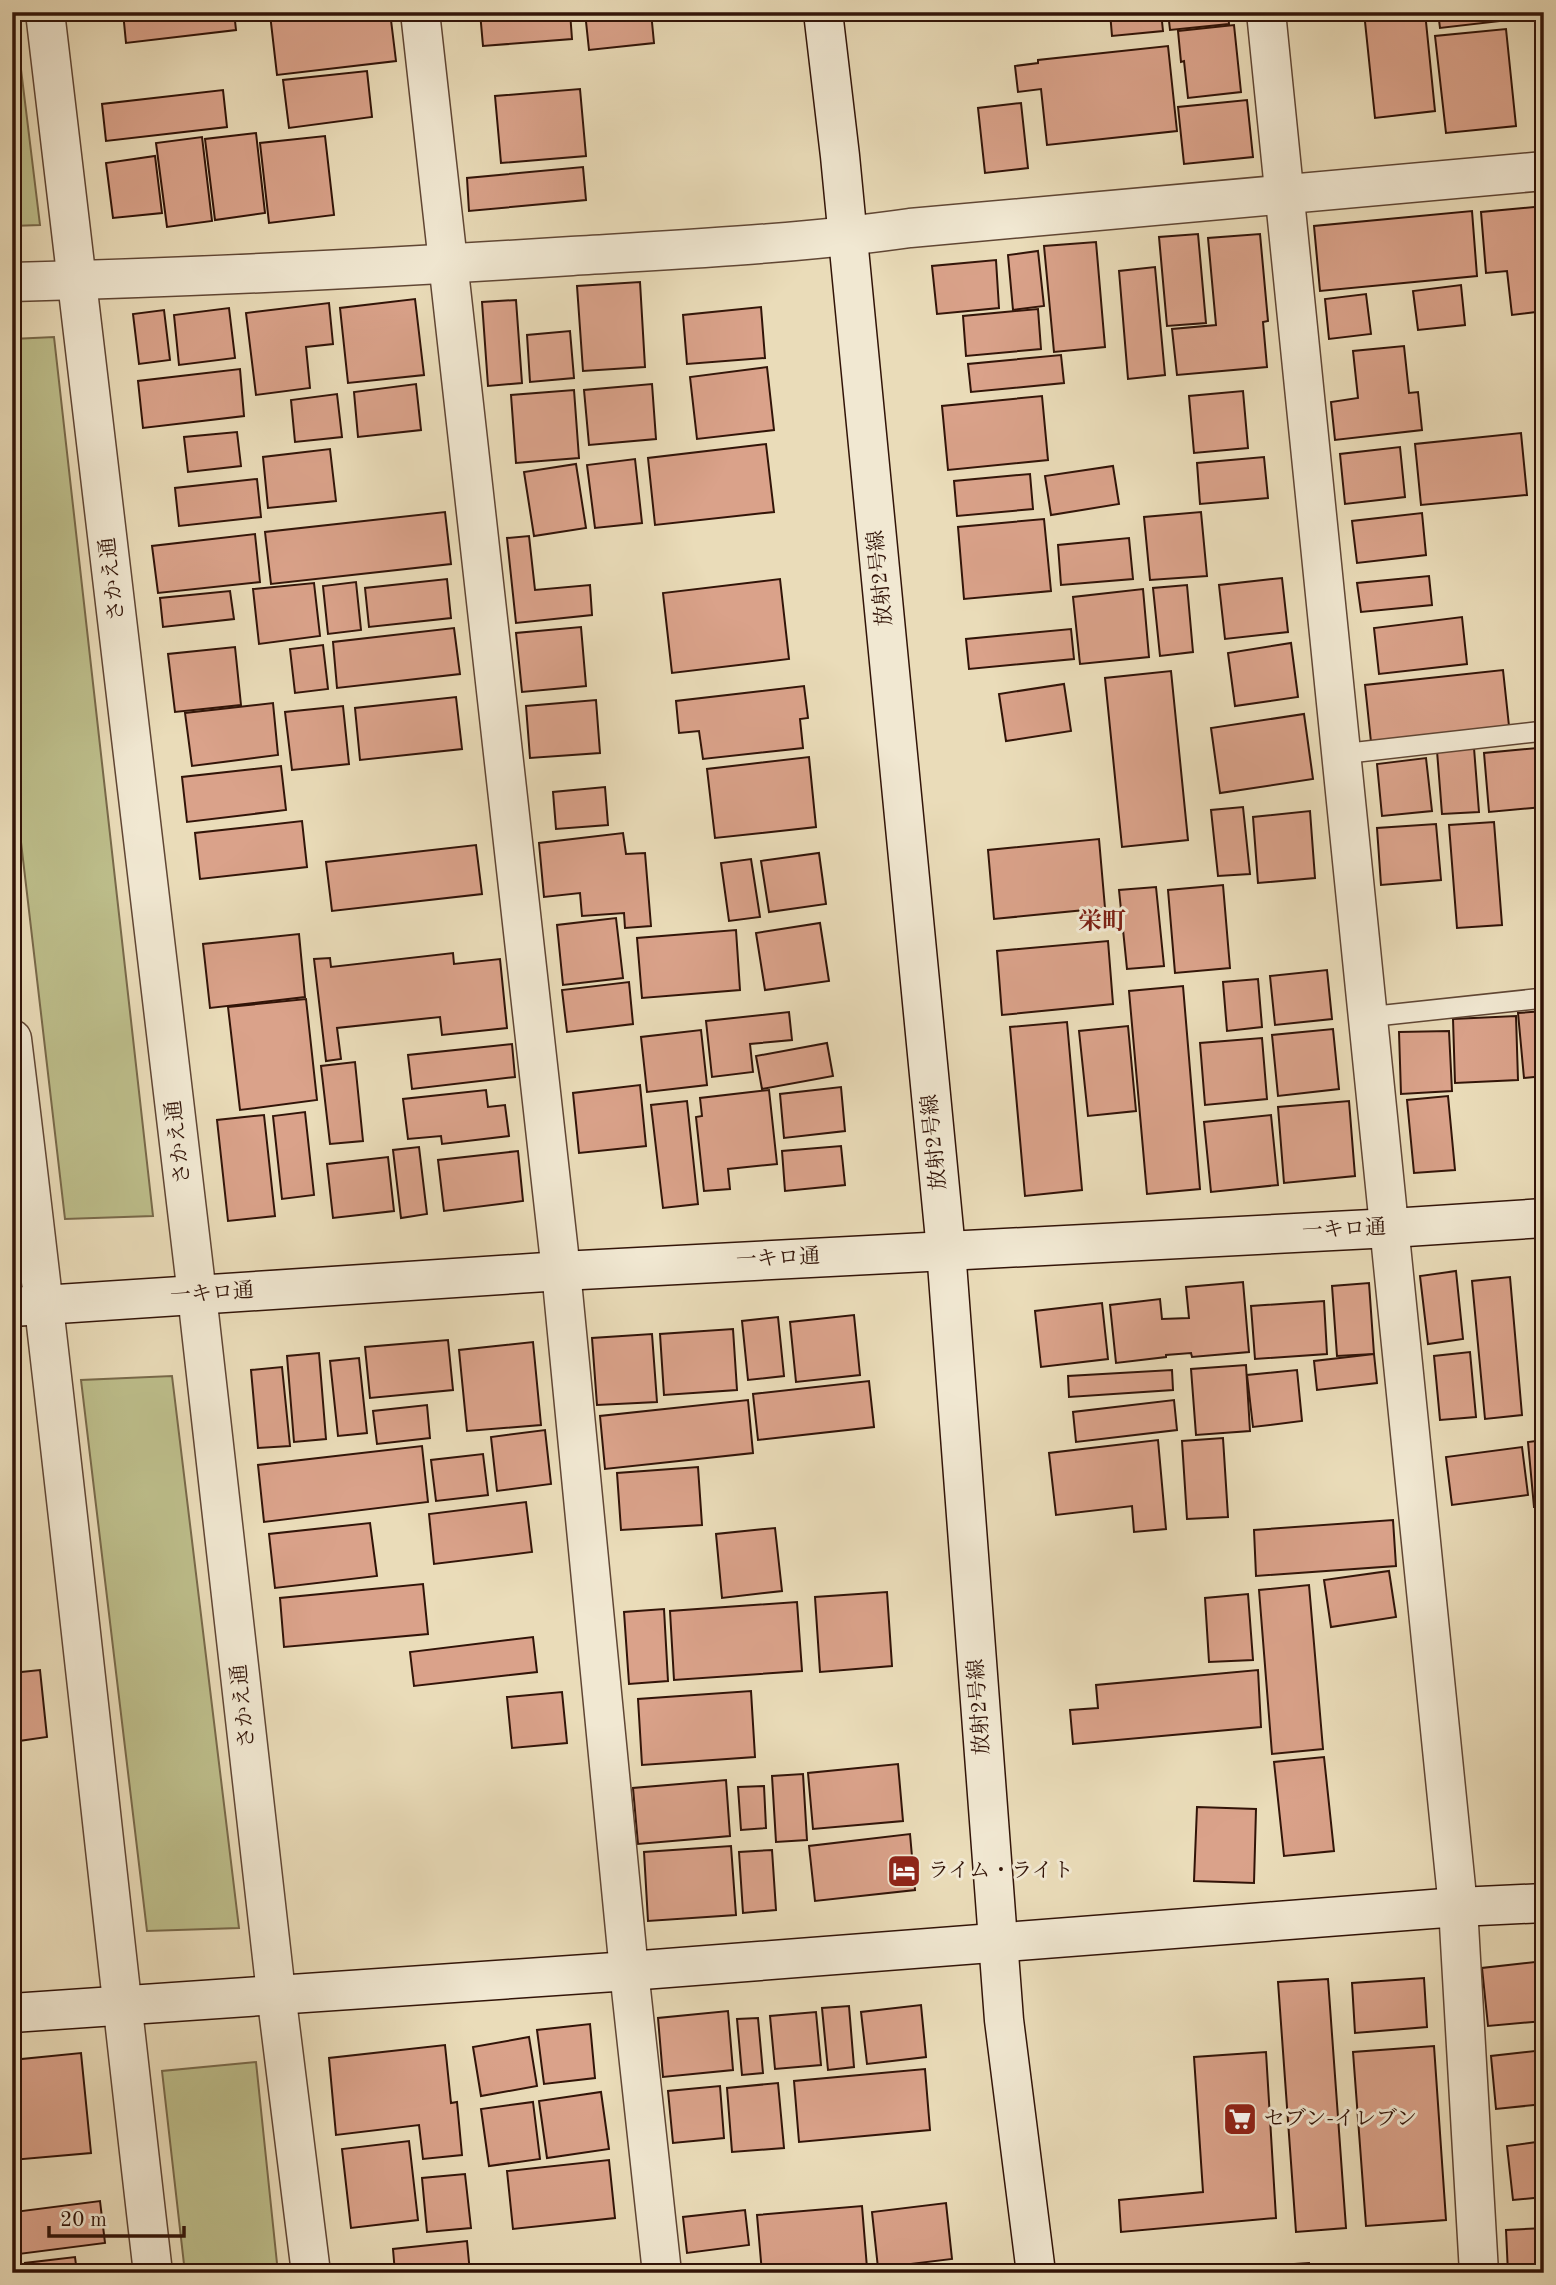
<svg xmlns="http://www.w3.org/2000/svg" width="1556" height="2285" viewBox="0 0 1556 2285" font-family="'Old Standard TT','Noto Serif JP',serif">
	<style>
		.green { fill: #bdbe8b; stroke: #78694a; stroke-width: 2 }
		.building { fill: #daa28a; stroke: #321408; stroke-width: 2 }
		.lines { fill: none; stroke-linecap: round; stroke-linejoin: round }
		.lane-casing { stroke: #604634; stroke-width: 22 }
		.street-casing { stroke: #604634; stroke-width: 41 }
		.secondary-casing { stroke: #321408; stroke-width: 41 }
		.lane { stroke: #f1e8d2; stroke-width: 19 }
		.street { stroke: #f1e8d2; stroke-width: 38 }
		.secondary { stroke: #f1e8d2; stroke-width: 38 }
		.labels { text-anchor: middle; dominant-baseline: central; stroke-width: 6; stroke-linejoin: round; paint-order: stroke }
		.street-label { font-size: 21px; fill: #321408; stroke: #f1e8d2 }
		.poi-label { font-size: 21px; fill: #321408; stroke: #f1e8d2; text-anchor: start }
		.quarter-label { font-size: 24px; font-weight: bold; fill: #7a1f14; stroke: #f1e8d2 }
	</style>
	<rect width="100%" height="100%" fill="#eadcb9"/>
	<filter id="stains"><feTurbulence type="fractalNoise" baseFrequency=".00286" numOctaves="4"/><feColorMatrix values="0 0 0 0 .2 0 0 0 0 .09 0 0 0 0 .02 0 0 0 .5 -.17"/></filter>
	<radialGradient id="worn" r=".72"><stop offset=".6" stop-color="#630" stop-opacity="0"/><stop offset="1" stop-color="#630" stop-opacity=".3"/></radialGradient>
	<g class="green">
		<path d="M12 12H14L40 225 12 226Z"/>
		<path d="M54 337 153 1216 65 1219 12 765V339Z"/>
		<path d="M172 1376 239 1928 147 1931 81 1380Z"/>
		<path d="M256 2062 278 2273H185L162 2071Z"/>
	</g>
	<g class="building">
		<path d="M123 12H234L236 30 126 43Z"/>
		<path d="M281 12H390L396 61 277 75 270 14Z"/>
		<path d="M480 12H570L572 39 483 46Z"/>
		<path d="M585 12H651L654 43 589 50Z"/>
		<path d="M1110 12H1161L1163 31 1112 36Z"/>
		<path d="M1168 12H1228L1229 24 1170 30Z"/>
		<path d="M1364 12H1425L1435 111 1375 118Z"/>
		<path d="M1438 12H1544V16L1440 28Z"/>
		<path d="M1234 25 1241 92 1188 98 1184 61 1181 62 1178 31Z"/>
		<path d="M1506 29 1516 126 1446 133 1435 36Z"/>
		<path d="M1168 46 1177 131 1047 145 1041 89 1018 92 1015 66 1038 63V60Z"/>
		<path d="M367 71 372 117 289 128 283 80Z"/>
		<path d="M580 89 586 156 501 163 495 96Z"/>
		<path d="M223 90 227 127 106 141 102 104Z"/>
		<path d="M1247 100 1253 157 1184 164 1178 107Z"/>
		<path d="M1021 103 1028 168 985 173 978 108Z"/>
		<path d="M256 133 265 213 215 220 205 139Z"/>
		<path d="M325 136 334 215 269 223 260 143Z"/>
		<path d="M202 137 212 221 167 227 156 143Z"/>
		<path d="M155 156 162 213 113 218 106 163Z"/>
		<path d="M583 167 586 200 469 211 467 178Z"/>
		<path d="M1544 206V311L1512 315 1507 271 1486 273 1481 212Z"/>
		<path d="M1472 211 1477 276 1320 291 1314 226Z"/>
		<path d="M1198 234 1206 323 1167 326 1159 237Z"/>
		<path d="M1260 234 1268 321 1263 322 1267 367 1177 375 1172 329 1216 325 1208 238Z"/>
		<path d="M1096 242 1105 347 1054 352 1044 246Z"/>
		<path d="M1038 251 1044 306 1013 310 1008 255Z"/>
		<path d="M996 260 999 308 937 314 932 266Z"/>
		<path d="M1155 267 1165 375 1128 379 1119 271Z"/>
		<path d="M640 282 645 367 583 371 577 286Z"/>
		<path d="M1461 285 1465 325 1418 330 1413 291Z"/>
		<path d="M1366 294 1371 334 1329 339 1325 299Z"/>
		<path d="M415 299 424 375 348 383 340 308Z"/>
		<path d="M516 300 522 383 488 386 482 302Z"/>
		<path d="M329 303 333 344 306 347 310 388 256 395 246 313Z"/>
		<path d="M761 307 765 358 687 364 683 315Z"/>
		<path d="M229 308 235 358 179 365 174 315Z"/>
		<path d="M1038 309 1041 349 966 356 963 316Z"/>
		<path d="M164 310 170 360 139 364 133 314Z"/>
		<path d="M570 331 574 378 530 382 527 335Z"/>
		<path d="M1404 346 1409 393 1418 392 1422 430 1335 440 1331 402 1358 398 1353 351Z"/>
		<path d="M1061 355 1064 383 971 392 968 364Z"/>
		<path d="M767 367 774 430 697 439 690 377Z"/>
		<path d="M240 369 244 416 143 428 138 381Z"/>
		<path d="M416 384 421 430 358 437 354 392Z"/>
		<path d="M652 384 656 439 589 445 584 390Z"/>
		<path d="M574 390 579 458 516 463 511 395Z"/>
		<path d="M1243 391 1248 448 1194 453 1189 396Z"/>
		<path d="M337 394 342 437 295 442 291 400Z"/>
		<path d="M1042 396 1048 460 948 470 942 406Z"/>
		<path d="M237 432 241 466 188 472 184 437Z"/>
		<path d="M1521 433 1527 495 1421 505 1415 444Z"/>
		<path d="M766 444 774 512 655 525 648 458Z"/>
		<path d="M1400 447 1405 497 1345 504 1340 454Z"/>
		<path d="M330 449 336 501 268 508 263 457Z"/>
		<path d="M1264 457 1268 498 1200 504 1197 463Z"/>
		<path d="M635 459 642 523 595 528 587 465Z"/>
		<path d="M576 464 586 528 534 536 524 472Z"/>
		<path d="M1113 466 1119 504 1051 515 1045 476Z"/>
		<path d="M1030 474 1033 509 957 516 954 481Z"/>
		<path d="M257 479 261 517 179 526 175 488Z"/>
		<path d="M445 512 451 564 271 584 265 532Z"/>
		<path d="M1201 512 1207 576 1150 580 1144 517Z"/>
		<path d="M1422 513 1426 555 1357 563 1352 521Z"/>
		<path d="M1044 519 1051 591 964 599 958 527Z"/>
		<path d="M255 534 260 582 158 593 152 546Z"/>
		<path d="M529 536 535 590 590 585 592 615 516 623 507 538Z"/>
		<path d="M1129 538 1133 579 1061 585 1058 545Z"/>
		<path d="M1429 576 1432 605 1361 612 1357 583Z"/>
		<path d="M1282 578 1288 632 1225 639 1219 585Z"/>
		<path d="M447 579 451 618 369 627 365 588Z"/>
		<path d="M780 579 789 659 672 673 663 593Z"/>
		<path d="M356 582 361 630 328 634 323 586Z"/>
		<path d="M314 583 320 636 259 644 253 589Z"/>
		<path d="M1187 585 1193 652 1160 656 1153 588Z"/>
		<path d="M1143 589 1149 657 1080 664 1073 597Z"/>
		<path d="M230 591 234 619 163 627 160 598Z"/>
		<path d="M1462 617 1467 664 1379 674 1374 628Z"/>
		<path d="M581 627 586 686 522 692 516 633Z"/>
		<path d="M454 628 460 674 337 688 333 642Z"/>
		<path d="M1071 629 1074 659 969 669 966 639Z"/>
		<path d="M1291 643 1298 697 1235 706 1228 653Z"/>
		<path d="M323 645 328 689 295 693 290 649Z"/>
		<path d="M235 647 241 705 175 712 168 654Z"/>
		<path d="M1503 670 1509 726 1371 742 1365 685Z"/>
		<path d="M1171 671 1188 840 1122 847 1105 678Z"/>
		<path d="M1064 684 1071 731 1006 741 999 694Z"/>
		<path d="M804 686 808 718 800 719 803 748 703 759 699 731 679 733 676 701Z"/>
		<path d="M456 697 462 749 360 760 355 708Z"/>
		<path d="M596 700 600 753 530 758 526 706Z"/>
		<path d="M273 703 278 755 192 766 185 713Z"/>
		<path d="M343 706 349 764 292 770 285 712Z"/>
		<path d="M1304 714 1313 779 1220 793 1211 728Z"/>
		<path d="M1474 748 1479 812 1442 814 1437 751Z"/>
		<path d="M1537 748 1543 807 1489 812 1484 753Z"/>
		<path d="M809 757 816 827 715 838 707 769Z"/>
		<path d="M1426 758 1432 811 1382 816 1377 764Z"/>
		<path d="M281 766 286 810 187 822 182 777Z"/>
		<path d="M605 787 608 825 556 829 553 792Z"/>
		<path d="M1243 807 1250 874 1218 876 1211 810Z"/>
		<path d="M1310 811 1315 878 1258 883 1253 817Z"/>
		<path d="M302 821 307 867 200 879 195 833Z"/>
		<path d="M1494 822 1502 925 1457 928 1449 825Z"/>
		<path d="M1436 824 1441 880 1381 885 1377 828Z"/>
		<path d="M623 833 626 854 645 853 651 926 625 928 624 913 582 916 580 893 544 897 539 843Z"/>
		<path d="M1099 839 1105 908 994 919 988 850Z"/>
		<path d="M476 845 482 894 332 911 326 862Z"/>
		<path d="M819 853 826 904 769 912 761 861Z"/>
		<path d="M751 859 760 917 729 921 721 863Z"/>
		<path d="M1223 885 1230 968 1175 973 1168 890Z"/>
		<path d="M1156 887 1164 966 1127 969 1119 890Z"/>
		<path d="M616 918 623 978 563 985 557 925Z"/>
		<path d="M820 923 829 981 765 990 756 933Z"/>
		<path d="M736 930 740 990 642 998 637 938Z"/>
		<path d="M299 934 305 997 210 1008 203 944Z"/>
		<path d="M1108 941 1113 1004 1002 1015 997 951Z"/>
		<path d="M453 953 454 964 500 959 507 1028 442 1035 440 1017 337 1028 341 1059 326 1061 314 959 330 958 331 967Z"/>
		<path d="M1327 970 1332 1019 1275 1025 1270 976Z"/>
		<path d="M1258 979 1262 1027 1227 1031 1223 982Z"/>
		<path d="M629 982 633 1024 567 1032 562 990Z"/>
		<path d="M1183 986 1200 1189 1147 1194 1129 991Z"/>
		<path d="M306 999 317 1100 240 1110 228 1007Z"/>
		<path d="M1544 1011V1076L1524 1078 1518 1013Z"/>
		<path d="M789 1012 792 1040 750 1044 753 1072 712 1077 706 1021Z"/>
		<path d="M1516 1016 1518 1080 1455 1083 1453 1019Z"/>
		<path d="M1067 1022 1082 1190 1025 1196 1010 1027Z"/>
		<path d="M1128 1026 1136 1111 1088 1116 1079 1031Z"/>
		<path d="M1333 1029 1339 1089 1278 1096 1272 1035Z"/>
		<path d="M701 1030 707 1085 647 1092 641 1037Z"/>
		<path d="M1449 1031 1452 1091 1401 1094 1399 1032Z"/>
		<path d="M1262 1038 1267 1099 1205 1105 1200 1043Z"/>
		<path d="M827 1043 833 1076 762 1089 756 1056Z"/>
		<path d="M512 1044 515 1077 412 1089 408 1055Z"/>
		<path d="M355 1062 363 1141 330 1144 321 1066Z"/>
		<path d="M640 1085 646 1146 579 1153 573 1093Z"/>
		<path d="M841 1087 845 1131 784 1138 780 1094Z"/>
		<path d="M486 1090 488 1107 505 1105 509 1136 442 1144 441 1136 408 1139 403 1099Z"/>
		<path d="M769 1090 777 1164 728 1169 730 1189 704 1191 696 1117 702 1116 700 1098Z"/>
		<path d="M1448 1096 1455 1170 1414 1173 1407 1100Z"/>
		<path d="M687 1101 698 1204 663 1208 651 1105Z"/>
		<path d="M1349 1101 1355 1176 1284 1183 1278 1107Z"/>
		<path d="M305 1112 314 1195 282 1199 273 1116Z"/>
		<path d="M264 1115 275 1216 228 1221 217 1120Z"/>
		<path d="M1271 1115 1278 1185 1211 1192 1204 1122Z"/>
		<path d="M841 1146 845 1185 785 1191 782 1151Z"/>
		<path d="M419 1147 427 1214 401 1218 393 1150Z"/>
		<path d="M518 1151 523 1201 444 1211 438 1160Z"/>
		<path d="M388 1157 394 1211 333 1218 327 1164Z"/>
		<path d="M1456 1271 1463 1339 1428 1344 1420 1276Z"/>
		<path d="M1510 1277 1522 1415 1485 1419 1472 1281Z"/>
		<path d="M1243 1282 1249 1352 1192 1357 1191 1353 1166 1355V1357L1116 1363 1110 1305 1160 1299 1162 1319 1189 1318 1186 1287Z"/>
		<path d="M1369 1283 1374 1354 1337 1356 1332 1286Z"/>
		<path d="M1324 1301 1327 1354 1255 1359 1251 1306Z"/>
		<path d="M1102 1303 1108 1359 1041 1367 1035 1311Z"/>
		<path d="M854 1315 860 1375 796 1382 790 1322Z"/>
		<path d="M778 1317 784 1376 748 1380 742 1321Z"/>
		<path d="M733 1329 737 1390 664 1395 660 1334Z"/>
		<path d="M652 1334 657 1402 597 1405 592 1338Z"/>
		<path d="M448 1340 453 1390 370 1398 365 1347Z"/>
		<path d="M533 1342 541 1425 467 1431 459 1350Z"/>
		<path d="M1470 1352 1476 1417 1440 1420 1434 1356Z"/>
		<path d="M319 1353 326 1439 294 1442 287 1356Z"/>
		<path d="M1374 1354 1377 1383 1317 1390 1314 1361Z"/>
		<path d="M359 1358 367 1433 338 1436 330 1361Z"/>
		<path d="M1246 1365 1250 1431 1196 1435 1191 1369Z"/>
		<path d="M282 1367 290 1446 258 1448 251 1370Z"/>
		<path d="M1172 1370 1173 1390 1069 1397 1068 1376Z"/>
		<path d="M1297 1370 1302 1421 1253 1427 1247 1375Z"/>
		<path d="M869 1381 874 1427 758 1440 753 1394Z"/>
		<path d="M748 1400 753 1453 605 1469 600 1416Z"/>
		<path d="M1174 1400 1177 1430 1076 1442 1073 1412Z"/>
		<path d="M427 1405 430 1438 377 1444 373 1411Z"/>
		<path d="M545 1430 551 1484 497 1491 491 1437Z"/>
		<path d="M1223 1438 1228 1517 1187 1519 1182 1441Z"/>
		<path d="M1158 1440 1166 1529 1134 1532 1132 1506 1056 1515 1049 1453Z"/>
		<path d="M1544 1440V1507H1534L1528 1442Z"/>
		<path d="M422 1446 428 1502 264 1522 258 1465Z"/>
		<path d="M1522 1447 1528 1495 1452 1505 1446 1457Z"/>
		<path d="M483 1454 488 1495 436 1501 431 1460Z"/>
		<path d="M698 1467 702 1525 621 1530 617 1473Z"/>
		<path d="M526 1502 532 1552 434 1564 429 1514Z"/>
		<path d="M1393 1520 1396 1566 1256 1576 1254 1530Z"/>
		<path d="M370 1523 377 1576 275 1588 269 1534Z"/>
		<path d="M775 1528 782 1591 722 1598 716 1534Z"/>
		<path d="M1389 1571 1396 1617 1331 1627 1324 1580Z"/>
		<path d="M423 1584 428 1634 284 1647 280 1598Z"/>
		<path d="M1309 1585 1323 1749 1272 1754 1259 1590Z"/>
		<path d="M887 1592 892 1666 820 1672 815 1597Z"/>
		<path d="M1248 1594 1253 1660 1209 1662 1205 1598Z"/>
		<path d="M797 1602 802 1671 674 1680 670 1611Z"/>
		<path d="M664 1609 668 1681 629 1684 624 1612Z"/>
		<path d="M533 1637 537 1672 414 1686 410 1652Z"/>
		<path d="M40 1670 47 1737 12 1742V1673Z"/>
		<path d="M1258 1670 1261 1727 1073 1744 1070 1710 1098 1708 1096 1685Z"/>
		<path d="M751 1691 755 1757 642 1765 638 1699Z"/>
		<path d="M562 1692 567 1743 512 1748 507 1697Z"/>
		<path d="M1324 1757 1334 1851 1284 1856 1274 1762Z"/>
		<path d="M898 1764 903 1821 813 1829 808 1773Z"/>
		<path d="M803 1774 807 1840 776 1842 772 1776Z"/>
		<path d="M726 1780 730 1836 638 1844 633 1788Z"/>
		<path d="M764 1786 766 1828 741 1830 738 1787Z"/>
		<path d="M1197 1807 1256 1809 1254 1883 1194 1881Z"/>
		<path d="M910 1834 915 1890 815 1901 809 1846Z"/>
		<path d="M731 1846 736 1915 648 1921 644 1852Z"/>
		<path d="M772 1850 776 1910 743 1913 739 1852Z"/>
		<path d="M1544 1961V2021L1488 2026 1482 1968Z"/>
		<path d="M1424 1978 1427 2027 1355 2033 1352 1983Z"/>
		<path d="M1328 1979 1346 2228 1296 2232 1278 1982Z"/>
		<path d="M921 2005 926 2057 867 2064 861 2012Z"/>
		<path d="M849 2006 854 2067 828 2070 822 2008Z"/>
		<path d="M728 2011 733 2070 663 2077 658 2018Z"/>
		<path d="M816 2012 821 2065 775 2069 770 2016Z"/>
		<path d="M758 2018 763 2073 742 2075 737 2019Z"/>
		<path d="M590 2024 595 2078 544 2084 537 2030Z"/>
		<path d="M529 2037 537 2086 481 2096 473 2047Z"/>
		<path d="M445 2045 451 2103 457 2102 462 2155 423 2159 419 2125 336 2135 329 2058Z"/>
		<path d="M1434 2046 1446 2220 1366 2226 1353 2052Z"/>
		<path d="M1544 2050V2104L1496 2109 1491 2056Z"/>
		<path d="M1266 2052 1276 2218 1121 2232 1119 2200 1203 2192 1194 2057Z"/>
		<path d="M81 2053 91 2153 12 2160V2060Z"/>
		<path d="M925 2069 930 2130 799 2142 794 2081Z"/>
		<path d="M778 2083 784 2148 732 2152 727 2088Z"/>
		<path d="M720 2086 724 2138 673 2143 668 2091Z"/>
		<path d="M601 2092 609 2149 547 2158 539 2101Z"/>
		<path d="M533 2102 540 2159 489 2166 481 2109Z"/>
		<path d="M409 2141 418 2220 351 2228 342 2149Z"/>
		<path d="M1544 2141V2197L1513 2200 1507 2146Z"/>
		<path d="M609 2160 615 2218 513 2229 507 2171Z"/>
		<path d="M465 2174 471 2228 427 2232 422 2178Z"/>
		<path d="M100 2201 105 2243 19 2254 14 2212Z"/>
		<path d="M946 2203 952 2259 878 2268 872 2212Z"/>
		<path d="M862 2206 867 2268 813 2273H762L757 2215Z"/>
		<path d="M745 2210 749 2245 687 2253 683 2217Z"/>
		<path d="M1544 2228V2273H1508L1506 2230Z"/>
		<path d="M467 2241 470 2273H395L393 2249Z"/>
		<path d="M75 2257 77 2273H26L25 2263Z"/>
		<path d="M1309 2263 1310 2273H1245L1244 2267Z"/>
	</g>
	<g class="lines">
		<g class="lane-casing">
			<g id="lane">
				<path d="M1341 754 1544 731"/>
				<path d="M1367 1017 1544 998"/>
			</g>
		</g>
		<g class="street-casing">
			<g id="street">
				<path d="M45 12 197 1295 276 1993 311 2273"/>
				<path d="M420 12 561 1271 629 1971 662 2273"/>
				<path d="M1266 12 1458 1907 1479 2273"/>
				<path d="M12 282C199 277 386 268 572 256 685 249 798 244 910 228L1544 171"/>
				<path d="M12 1039C63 1450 105 1862 153 2273"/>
			</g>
		</g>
		<g class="secondary-casing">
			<g id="secondary">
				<path d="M823 12 840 156 946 1250 1004 2020 1036 2273"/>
				<path d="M12 1307 561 1271 1391 1228 1544 1218"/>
				<path d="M12 2013 629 1971 1458 1907 1544 1903"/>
			</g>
		</g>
		<use href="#lane" class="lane"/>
		<use href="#street" class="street"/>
		<use href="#secondary" class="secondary"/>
	</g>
	<defs>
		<g id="hotel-square" transform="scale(1.75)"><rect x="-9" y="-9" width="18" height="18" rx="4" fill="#8f2418" stroke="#f1e8d2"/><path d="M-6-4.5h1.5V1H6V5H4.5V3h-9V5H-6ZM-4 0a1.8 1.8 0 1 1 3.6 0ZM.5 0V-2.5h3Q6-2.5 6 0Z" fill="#fff"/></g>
		<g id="supermarket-square" transform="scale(1.75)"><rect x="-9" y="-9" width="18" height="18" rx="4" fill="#8f2418" stroke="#f1e8d2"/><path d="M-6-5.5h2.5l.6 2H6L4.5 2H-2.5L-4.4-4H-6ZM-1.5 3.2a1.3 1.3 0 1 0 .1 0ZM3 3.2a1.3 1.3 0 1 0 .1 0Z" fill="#fff"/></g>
	</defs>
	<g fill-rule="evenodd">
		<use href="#hotel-square" x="904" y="1871"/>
		<use href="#supermarket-square" x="1240" y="2119"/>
	</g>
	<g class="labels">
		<g class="street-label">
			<text transform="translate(881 578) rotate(-96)">放射2号線</text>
			<text transform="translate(113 579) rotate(-97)">さかえ通</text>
			<text transform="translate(179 1142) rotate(-97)">さかえ通</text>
			<text transform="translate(935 1142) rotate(-96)">放射2号線</text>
			<text transform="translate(1344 1230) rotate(-3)">一キロ通</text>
			<text transform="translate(778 1259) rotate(-3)">一キロ通</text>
			<text transform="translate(212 1294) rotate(-4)">一キロ通</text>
			<text transform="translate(244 1706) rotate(-96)">さかえ通</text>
			<text transform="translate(980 1707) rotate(-94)">放射2号線</text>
		</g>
		<g class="poi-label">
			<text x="928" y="1871">ライム・ライト</text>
			<text x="1264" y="2119">セブン-イレブン</text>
		</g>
		<g class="quarter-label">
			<text x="1102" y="923">栄町</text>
		</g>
	</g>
	<rect width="1556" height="2285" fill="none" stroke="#eadcb9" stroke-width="42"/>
	<rect x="14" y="14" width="1528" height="2257" fill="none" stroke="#321408" stroke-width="3.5"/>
	<rect x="21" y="21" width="1514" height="2243" fill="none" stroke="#321408" stroke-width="2"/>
	<path d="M49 2226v10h135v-10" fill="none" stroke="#321408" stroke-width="3.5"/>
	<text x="60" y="2226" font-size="21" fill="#321408" stroke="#f1e8d2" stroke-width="5" paint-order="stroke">20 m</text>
	<rect width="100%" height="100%" filter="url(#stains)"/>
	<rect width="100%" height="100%" fill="url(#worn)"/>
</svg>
